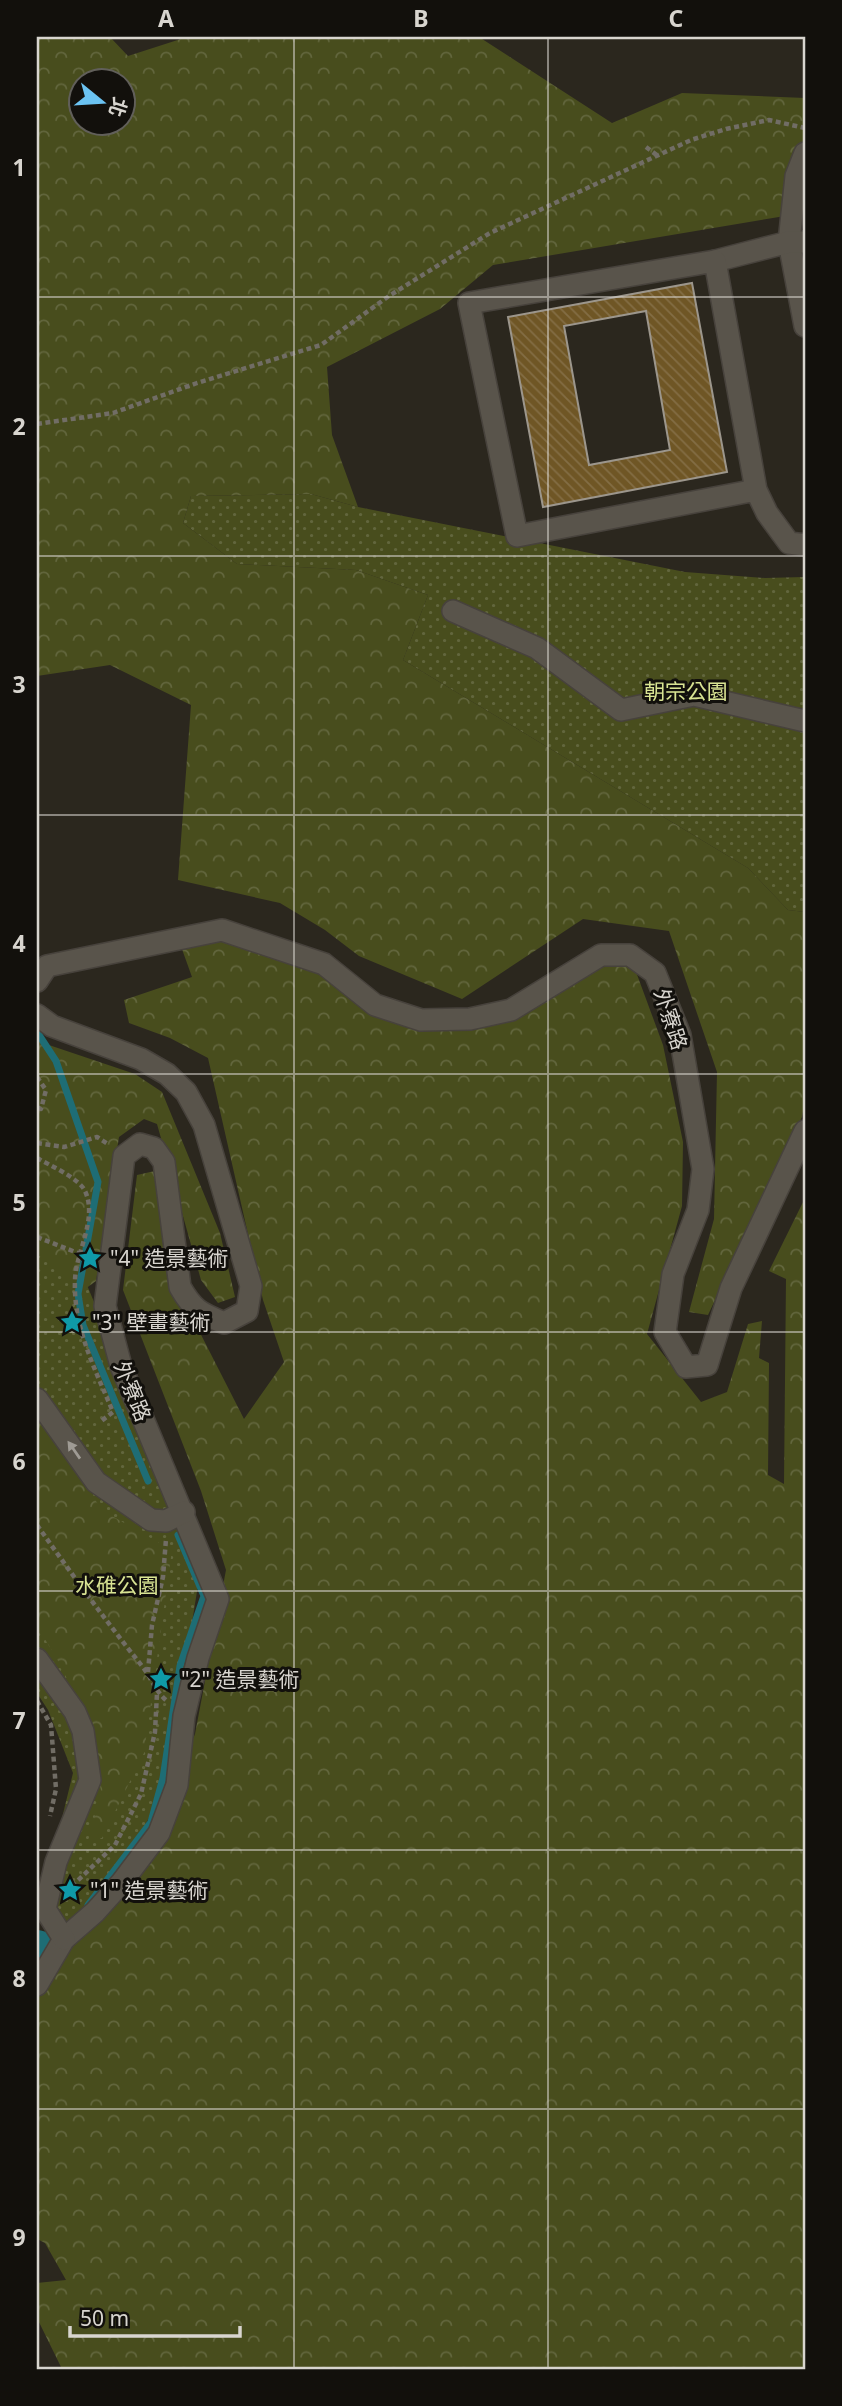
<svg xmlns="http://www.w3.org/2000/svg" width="842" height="2406" viewBox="0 0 842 2406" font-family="'Noto Sans','Noto Sans TC',sans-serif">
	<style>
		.grass { fill: url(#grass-dots) }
		.forest { fill: url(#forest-crowns); fill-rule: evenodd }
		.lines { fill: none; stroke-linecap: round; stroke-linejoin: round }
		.stream { stroke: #1e6d75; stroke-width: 7 }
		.river { stroke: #1e6d75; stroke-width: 40 }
		.building { fill: url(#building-back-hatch); stroke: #9c968c; stroke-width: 2; fill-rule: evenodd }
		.minor-casing { stroke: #47423c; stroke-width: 24 }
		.path { stroke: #716d65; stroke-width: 4.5; stroke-dasharray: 5 3.5; stroke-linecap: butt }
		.minor { stroke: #59544b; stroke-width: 21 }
		.oneway { fill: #9f9b94 }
		.grid { fill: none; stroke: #d8d5cf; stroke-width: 2; stroke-opacity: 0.55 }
		.labels { text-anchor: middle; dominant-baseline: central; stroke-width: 6; stroke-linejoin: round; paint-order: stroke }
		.park-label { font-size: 21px; fill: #d9e493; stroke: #12100c }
		.street-label { font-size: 21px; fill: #d8d5cf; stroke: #12100c }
		.poi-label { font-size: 21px; fill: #d8d5cf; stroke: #12100c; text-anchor: start }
		.neatline { fill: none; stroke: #d8d5cf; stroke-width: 2.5 }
		.grid-label { font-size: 23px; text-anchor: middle; font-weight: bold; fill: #d8d5cf }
	</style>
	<defs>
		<pattern id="grass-dots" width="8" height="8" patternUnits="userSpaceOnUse" patternTransform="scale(1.75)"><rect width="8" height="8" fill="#484d1d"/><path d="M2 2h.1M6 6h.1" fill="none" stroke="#62663d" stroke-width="1.8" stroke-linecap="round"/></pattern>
		<pattern id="forest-crowns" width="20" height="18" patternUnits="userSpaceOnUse" patternTransform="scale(1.75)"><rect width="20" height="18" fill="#484d1d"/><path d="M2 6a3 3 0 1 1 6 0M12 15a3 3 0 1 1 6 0" fill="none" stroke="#62663d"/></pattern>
		<pattern id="building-back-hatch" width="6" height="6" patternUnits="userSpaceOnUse" patternTransform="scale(1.75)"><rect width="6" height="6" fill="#6f5625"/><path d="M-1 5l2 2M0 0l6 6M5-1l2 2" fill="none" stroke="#836d44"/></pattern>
	</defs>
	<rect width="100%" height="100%" fill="#2b271e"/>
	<g class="grass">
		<path d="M311 494 358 507 685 572 765 578 805 577V912L788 910 748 868 403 660 428 595 356 570 237 564 183 523 191 496Z"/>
		<path d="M37 1166 162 1464 199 1579 165 1790 86 1928 38 1916 73 1773 48 1710 37 1693Z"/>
	</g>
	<g class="forest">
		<path d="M37 37H110L128 56 187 37H479L612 123 682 93 805 98V142L785 216 493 265 440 309 327 367 332 435 358 507 311 494 191 496 183 523 237 564 356 570 428 595 403 660 748 868 788 910 805 912V1100L802 1117 708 1315 689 1312 714 1219 717 1072 669 931 583 919 462 999 359 956 325 930 280 903 178 880 191 705 110 665 37 676ZM80 80H122V122H80Z"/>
		<path d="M222 930 315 968 392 1020 485 1021 583 956 632 961 663 1045 683 1142 682 1206 647 1334 701 1402 727 1392 748 1324 762 1321 759 1358 769 1363 768 1475 784 1484 786 1279 769 1271 805 1198V2369H62L37 2318V2283L66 2280 45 2243 37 2239V1973L144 1855 195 1734 226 1570 201 1491 123 1290 137 1175 155 1171 195 1323 244 1419 284 1362 263 1300 208 1058 170 1038 129 1023 124 1000 192 977 178 938Z"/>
		<path d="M37 1041 135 1074 162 1092 220 1233 235 1297 218 1303 201 1280 157 1124 144 1119 119 1137 96 1281 81 1292 40 1256H37Z"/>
		<path d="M37 1418 103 1511 172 1550 144 1753 102 1838 88 1841 101 1791 92 1745 63 1669 37 1626Z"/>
	</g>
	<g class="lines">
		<g class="stream">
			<path d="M37 1032 56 1061 98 1182 78 1294 83 1325 148 1481"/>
			<path d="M88 1905 151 1822 163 1778 180 1666 204 1596 178 1535"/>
		</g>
		<path class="river" d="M37 1951V1950"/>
	</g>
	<path class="building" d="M692 283 727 472 543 507 508 317ZM646 311 670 450 589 465 564 326Z"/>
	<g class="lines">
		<g class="minor-casing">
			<g id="minor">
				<path d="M805 153 796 176 789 242 805 326"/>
				<path d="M715 261 789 242H805"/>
				<path d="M756 490 517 536 469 303 715 261 756 490 767 513 789 543 805 545"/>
				<path d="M453 611 537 648 621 710 694 695 805 721"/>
				<path d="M37 981 47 966 222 930 324 964 375 1005 421 1020 470 1019 511 1010 601 955H630L655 973 680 1035 703 1169 698 1210 673 1274 665 1332 686 1367 707 1365 731 1288 805 1131"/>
				<path d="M37 1015 52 1026 141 1059 167 1074 186 1092 204 1125 251 1286 247 1311 224 1323C200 1313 193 1310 180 1287L164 1162 154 1148 140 1144 124 1156 105 1306 121 1366 218 1599 198 1658 184 1716 177 1785 159 1833 122 1882 95 1912 64 1939 37 1985"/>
				<path d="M37 1399 96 1482 151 1520 166 1521 184 1512"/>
				<path d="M37 1659 75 1712 83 1731 90 1780 56 1862 45 1909 64 1939"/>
			</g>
		</g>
		<g class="path">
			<path d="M646 147 658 156"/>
			<path d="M37 424 113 413 197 383 321 345 389 296 490 233 691 140 726 129 769 120 805 128"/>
			<path d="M37 1077 46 1090 41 1109 37 1107"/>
			<path d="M37 1143 64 1147 97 1137 108 1144"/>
			<path d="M37 1158C49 1165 79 1178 85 1191 98 1219 76 1251 75 1280 73 1327 95 1369 113 1412L100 1422"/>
			<path d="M37 1237 88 1257"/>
			<path d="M37 1525C71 1573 105 1620 142 1666 151 1677 155 1691 167 1701"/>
			<path d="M148 1672 152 1625 163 1577 166 1539"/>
			<path d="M37 1701 51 1725 56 1789 50 1816"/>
			<path d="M72 1886 115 1845 141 1794 155 1732 157 1693"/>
		</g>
		<use href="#minor" class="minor"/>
	</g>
	<defs><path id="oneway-solid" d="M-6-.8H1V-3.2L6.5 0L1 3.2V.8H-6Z" transform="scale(1.75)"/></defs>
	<use class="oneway" href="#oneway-solid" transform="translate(74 1450) rotate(-125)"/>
	<path class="grid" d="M294 37V2369M548 37V2369M37 297H805M37 556H805M37 815H805M37 1074H805M37 1332H805M37 1591H805M37 1850H805M37 2109H805"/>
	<defs>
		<g id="sight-bare" transform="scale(1.89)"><path d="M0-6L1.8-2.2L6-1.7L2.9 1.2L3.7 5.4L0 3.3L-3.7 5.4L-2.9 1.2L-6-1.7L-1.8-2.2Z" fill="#0f9aa8" stroke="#12100c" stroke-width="2.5" paint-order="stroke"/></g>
	</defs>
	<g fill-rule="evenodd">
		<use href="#sight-bare" x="90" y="1258"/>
		<use href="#sight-bare" x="72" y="1322"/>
		<use href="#sight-bare" x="161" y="1679"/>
		<use href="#sight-bare" x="70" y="1890"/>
	</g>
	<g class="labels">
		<g class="park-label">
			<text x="686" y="691">朝宗公園</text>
			<text x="117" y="1585">水碓公園</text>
		</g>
		<g class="street-label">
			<text transform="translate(671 1019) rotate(72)">外寮路</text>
			<text transform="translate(133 1391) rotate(68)">外寮路</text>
		</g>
		<g class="poi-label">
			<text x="110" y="1258">"4" 造景藝術</text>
			<text x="92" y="1322">"3" 壁畫藝術</text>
			<text x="181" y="1679">"2" 造景藝術</text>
			<text x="90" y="1890">"1" 造景藝術</text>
		</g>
	</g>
	<rect width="842" height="2406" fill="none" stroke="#12100c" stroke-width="77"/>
	<g transform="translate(102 102) rotate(108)"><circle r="33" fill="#12100c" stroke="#615f5a" stroke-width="2"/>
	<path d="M0-5L12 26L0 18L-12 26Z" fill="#6bc3f2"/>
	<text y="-10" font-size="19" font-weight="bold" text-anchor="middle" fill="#d8d5cf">北</text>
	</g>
	<path d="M70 2326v10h170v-10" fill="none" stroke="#d8d5cf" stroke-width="3.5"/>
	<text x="80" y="2326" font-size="21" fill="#d8d5cf" stroke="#12100c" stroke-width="5" paint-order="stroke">50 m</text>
	<rect x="38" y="38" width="766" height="2330" class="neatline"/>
	<g class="grid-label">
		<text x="166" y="27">A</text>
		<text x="421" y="27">B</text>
		<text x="676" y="27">C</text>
		<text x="19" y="176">1</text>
		<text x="19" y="435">2</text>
		<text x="19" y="693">3</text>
		<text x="19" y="952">4</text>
		<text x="19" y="1211">5</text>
		<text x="19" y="1470">6</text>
		<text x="19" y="1729">7</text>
		<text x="19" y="1987">8</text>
		<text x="19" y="2246">9</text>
	</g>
</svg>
